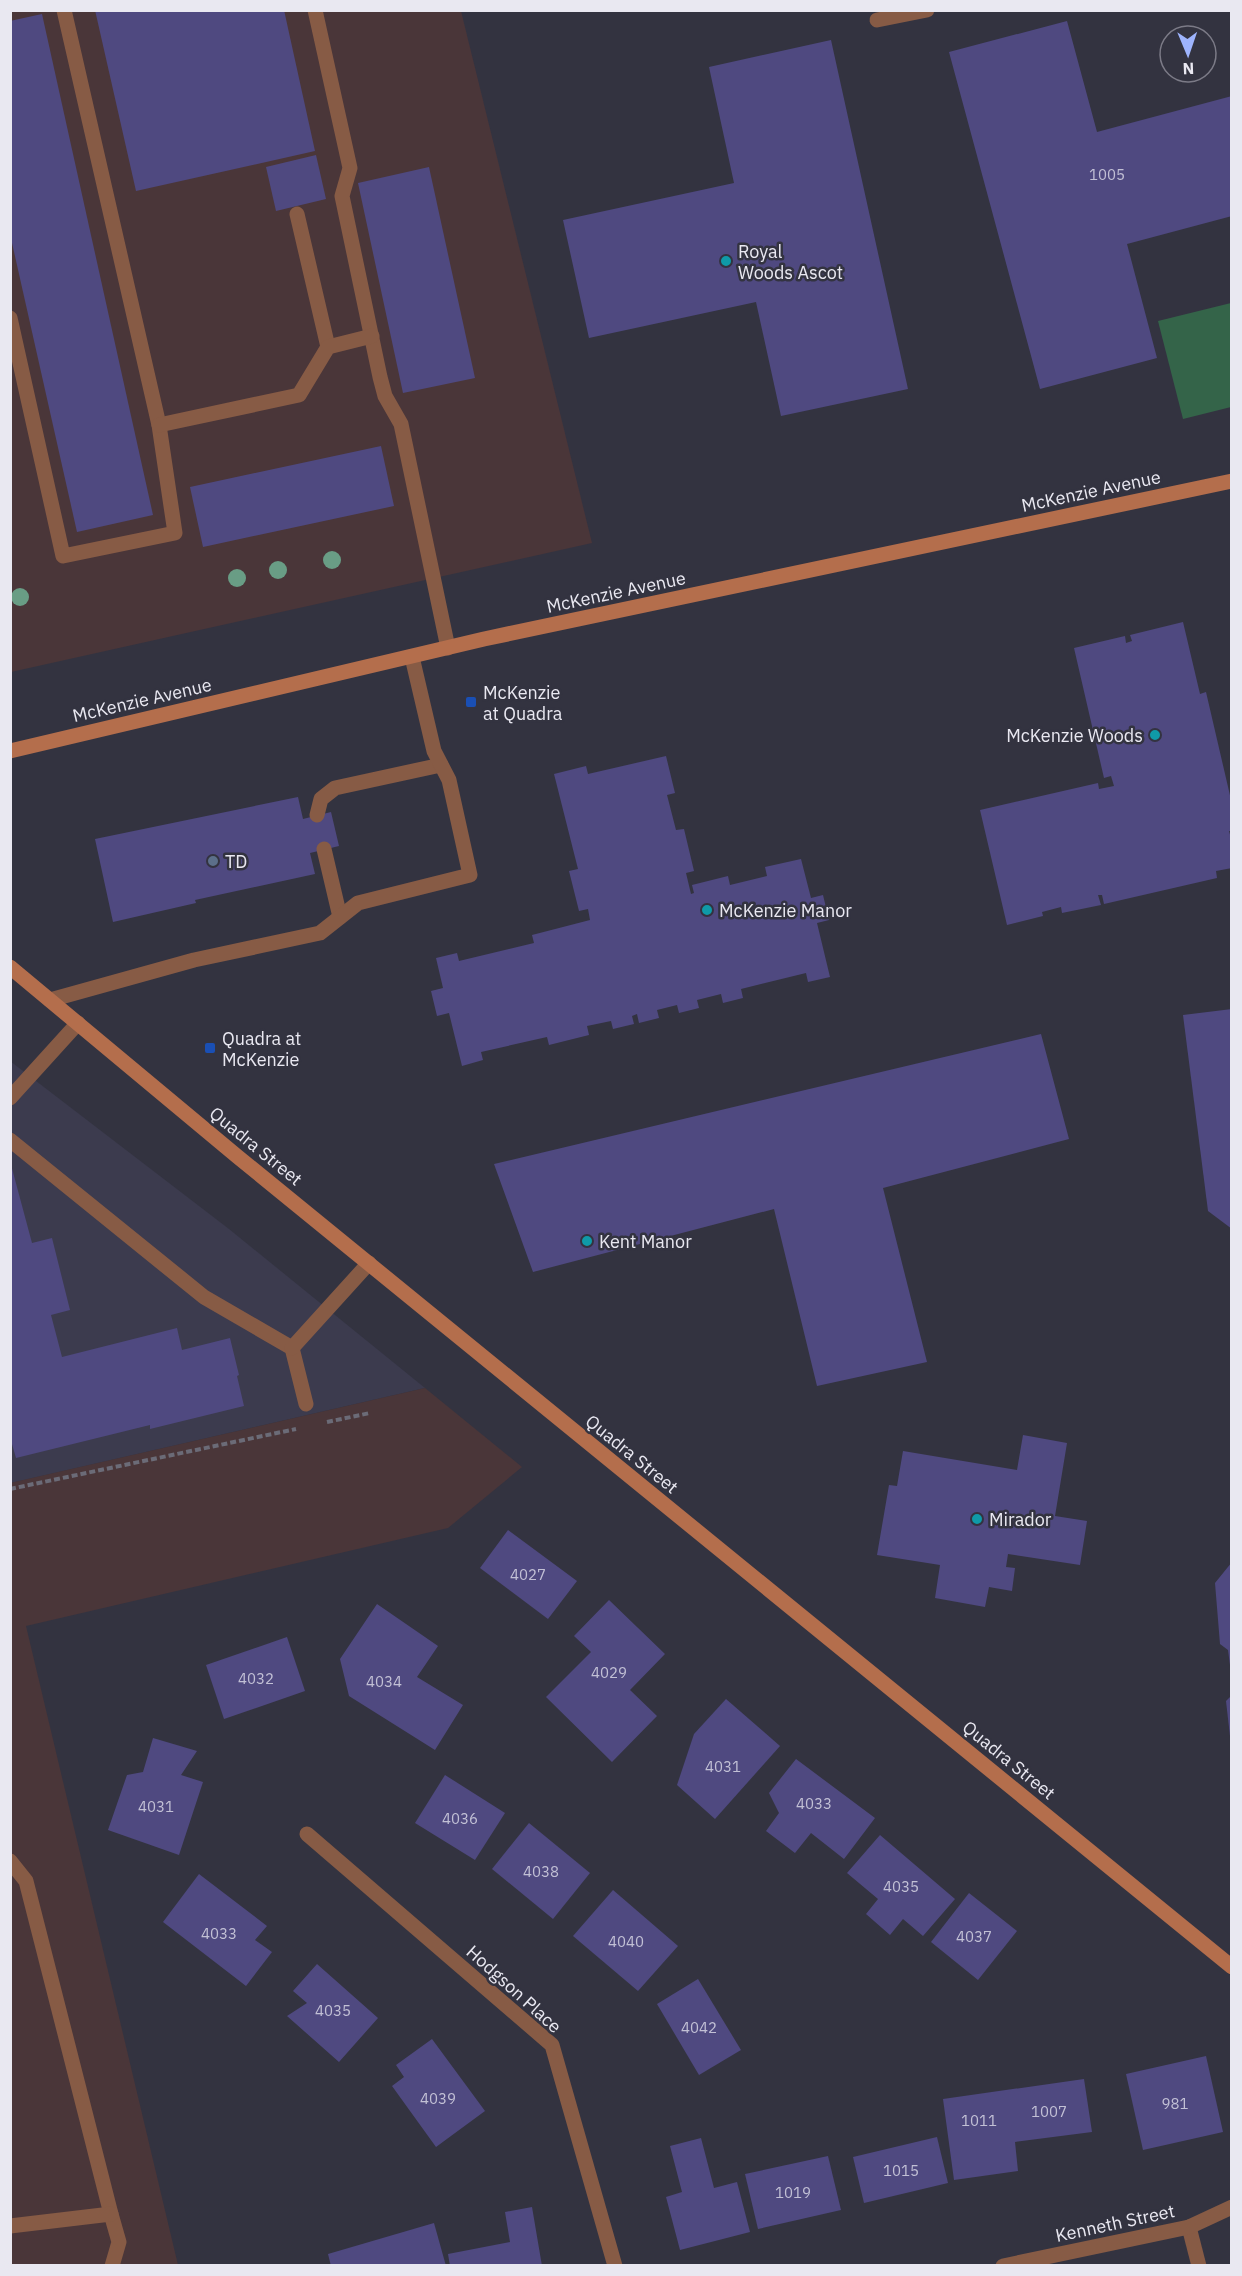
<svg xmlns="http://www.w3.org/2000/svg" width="1242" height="2276" viewBox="0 0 1242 2276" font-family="'IBM Plex Sans',sans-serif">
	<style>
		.built { fill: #3c3b4e }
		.industrial { fill: #4a3639 }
		.green { fill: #346449 }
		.building { fill: #4f4980 }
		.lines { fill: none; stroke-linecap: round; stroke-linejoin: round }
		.path { stroke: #6b6b77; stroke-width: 4; stroke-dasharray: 6 3; stroke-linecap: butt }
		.lane { stroke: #875b45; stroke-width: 15 }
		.street { stroke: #875b45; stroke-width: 15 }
		.secondary { stroke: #b46e4c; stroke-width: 15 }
		.tree { fill: #699d85 }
		.culture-dot { fill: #0f9aa8; stroke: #333340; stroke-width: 2 }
		.transit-dot { fill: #1a4fb4; stroke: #333340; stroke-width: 2 }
		.service-dot { fill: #5c6f8a; stroke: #333340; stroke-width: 2 }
		.labels { text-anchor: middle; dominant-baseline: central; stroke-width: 5; stroke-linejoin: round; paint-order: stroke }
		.number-label { font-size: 15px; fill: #c2c0d5 }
		.poi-label { font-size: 18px; fill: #e9e8f1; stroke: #333340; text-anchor: start }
		.street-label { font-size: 18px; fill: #e9e8f1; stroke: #333340 }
	</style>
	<rect width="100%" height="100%" fill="#333340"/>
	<path class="built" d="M10 1061 229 1229 425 1388 11 1483Z"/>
	<g class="industrial">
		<path d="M10 11H461L592 543 11 672Z"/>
		<path d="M425 1388 522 1467 448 1528 26 1626 178 2265H11L10 1483Z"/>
	</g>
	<path class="green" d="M1231 303V407L1183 419 1158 321Z"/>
	<g class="building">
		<path d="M95 10H284L315 151 136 191Z"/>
		<path d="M42 14 153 515 77 532 10 234V21Z"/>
		<path d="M1067 21 1097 132 1232 96V216L1127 244 1157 358 1040 389 949 52Z"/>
		<path d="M831 40 908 389 781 416 756 302 589 338 563 220 734 183 709 67Z"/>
		<path d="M316 155 326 199 276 211 266 167Z"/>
		<path d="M429 167 475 378 403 393 358 183Z"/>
		<path d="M381 446 394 506 203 547 190 487Z"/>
		<path d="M1183 622 1200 694 1206 692 1232 804V831H1229L1232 842V868L1216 871 1217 878 1104 904 1102 895H1098L1101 905 1062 913 1061 907 1042 912 1043 916 1007 925 980 810 1098 783 1099 789 1114 786 1111 776 1104 778 1074 648 1125 636 1126 643 1132 641 1130 635Z"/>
		<path d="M666 756 675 793 667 795 676 830 684 829 694 871 686 873 691 894 694 893 692 885 728 876 730 885 767 876 765 867 801 859 811 898 823 895 829 920 817 923 830 977 808 982 806 973 741 989 743 998 723 1003 721 994 697 1000 699 1008 679 1013 677 1005 657 1010 659 1018 639 1023 637 1014 632 1016 634 1024 613 1029 611 1021 587 1026 589 1035 549 1045 547 1037 481 1052 483 1060 462 1066 449 1013 437 1016 431 991 443 988 436 958 457 953 459 961 534 943 532 935 590 920 588 909 579 911 569 871 578 869 554 774 586 766 588 774Z"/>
		<path d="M298 797 303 819 331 812 339 846 310 853 315 874 195 900 196 903 113 922 95 839Z"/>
		<path d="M1232 1009V1229L1208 1211 1183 1015Z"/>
		<path d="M1041 1034 1069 1139 883 1188 927 1362 817 1386 774 1209 533 1272 494 1164Z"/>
		<path d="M10 1161 32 1243 52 1238 70 1310 51 1315 62 1357 177 1328 182 1350 230 1338 239 1375 237 1376 244 1406 150 1429V1425L16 1458 10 1437Z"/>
		<path d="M1023 1435 1067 1443 1055 1516 1087 1521 1080 1565 1008 1554 1006 1567 1015 1568 1012 1591 989 1587 985 1607 935 1598 940 1565 877 1555 889 1485 897 1486 903 1451 1017 1470Z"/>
		<path d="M508 1530 577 1581 548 1619 480 1568Z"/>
		<path d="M1232 1562V1665H1230L1228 1650 1220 1644 1215 1583Z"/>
		<path d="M609 1600 665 1654 630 1690 657 1716 612 1762 546 1697 591 1652 574 1636Z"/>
		<path d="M377 1604 438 1646 417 1677 463 1705 435 1750 349 1696 340 1659Z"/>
		<path d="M287 1637 305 1691 224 1719 206 1665Z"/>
		<path d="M1232 1695V1736H1230L1226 1701Z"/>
		<path d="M726 1699 780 1746 715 1819 677 1785 694 1734Z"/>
		<path d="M153 1738 197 1751 181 1775 203 1782 179 1855 108 1830 127 1775 143 1772Z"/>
		<path d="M796 1759 875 1818 844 1859 811 1833 795 1853 766 1831 779 1813 769 1793Z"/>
		<path d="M445 1775 505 1813 475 1860 415 1823Z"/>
		<path d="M529 1823 590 1873 553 1919 492 1869Z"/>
		<path d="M880 1835 955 1899 923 1936 903 1919 890 1935 866 1914 878 1899 847 1873Z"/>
		<path d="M199 1874 267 1926 255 1940 272 1952 246 1986 163 1922Z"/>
		<path d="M613 1890 678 1946 638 1991 573 1936Z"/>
		<path d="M969 1893 1017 1931 978 1980 931 1942Z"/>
		<path d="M317 1964 378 2018 339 2062 287 2016 307 2003 293 1991Z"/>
		<path d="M698 1979 741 2050 699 2075 657 2004Z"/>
		<path d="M432 2039 485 2111 436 2147 392 2086 404 2077 396 2065Z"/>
		<path d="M1206 2056 1223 2132 1143 2150 1126 2074Z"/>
		<path d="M1084 2079 1092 2132 1015 2142 1018 2171 954 2180 943 2099Z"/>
		<path d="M937 2137 948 2183 864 2203 853 2157Z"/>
		<path d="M701 2138 714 2188 737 2182 750 2232 680 2250 666 2197 682 2192 670 2146Z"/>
		<path d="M828 2156 841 2210 758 2229 745 2174Z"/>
		<path d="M532 2207 542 2266H450L448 2254 510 2242 505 2212Z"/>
		<path d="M434 2223 446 2266H331L328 2254Z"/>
	</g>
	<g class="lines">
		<g class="path">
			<path d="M327 1422 370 1413"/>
			<path d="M10 1489 296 1429"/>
		</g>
		<g class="lane">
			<path d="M315 10 350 168 342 196 380 377 385 396 401 424 448 648"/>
			<path d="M877 20 927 10"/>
			<path d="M297 214 328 347"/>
			<path d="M10 318 63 556 175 533 159 425 64 10"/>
			<path d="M159 425 299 395 328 347 372 336"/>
			<path d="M317 815 321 799 335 788 441 765"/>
			<path d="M324 849 340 917"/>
			<path d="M50 1000 194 960 320 933 358 903 470 875 449 780 434 751 412 657"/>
			<path d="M10 1098 78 1023"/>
			<path d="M10 1140 204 1297 292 1348 306 1404"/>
			<path d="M292 1348 369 1263"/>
			<path d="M10 1861 26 1881 111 2214 119 2242 112 2266"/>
			<path d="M10 2226 111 2214"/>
		</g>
		<g class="street">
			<path d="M307 1834 552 2045 615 2266"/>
			<path d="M1189 2227 1199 2266"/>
			<path d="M1003 2266 1189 2227 1232 2207"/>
		</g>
		<g class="secondary">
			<path d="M10 751 484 639 1232 481"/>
			<path d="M10 967 238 1157 1232 1967"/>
		</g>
	</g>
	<g class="tree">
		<circle cx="332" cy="560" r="9"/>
		<circle cx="278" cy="570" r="9"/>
		<circle cx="237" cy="578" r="9"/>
		<circle cx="20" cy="597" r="9"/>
	</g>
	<g class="culture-dot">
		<circle cx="726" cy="261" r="6"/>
		<circle cx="1155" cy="735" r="6"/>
		<circle cx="707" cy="910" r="6"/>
		<circle cx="587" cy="1241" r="6"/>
		<circle cx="977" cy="1519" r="6"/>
	</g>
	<g class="transit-dot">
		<rect x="465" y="696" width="12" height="12" rx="3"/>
		<rect x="204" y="1042" width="12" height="12" rx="3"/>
	</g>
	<circle class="service-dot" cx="213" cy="861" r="6"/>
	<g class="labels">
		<g class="number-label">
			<text x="1107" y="174">1005</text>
			<text x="528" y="1574">4027</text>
			<text x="609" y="1672">4029</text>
			<text x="256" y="1678">4032</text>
			<text x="384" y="1681">4034</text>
			<text x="723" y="1766">4031</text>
			<text x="814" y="1803">4033</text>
			<text x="156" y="1806">4031</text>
			<text x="460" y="1818">4036</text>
			<text x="541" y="1871">4038</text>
			<text x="901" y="1886">4035</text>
			<text x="219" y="1933">4033</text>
			<text x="974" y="1936">4037</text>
			<text x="626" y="1941">4040</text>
			<text x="333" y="2010">4035</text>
			<text x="699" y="2027">4042</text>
			<text x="438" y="2098">4039</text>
			<text x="1175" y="2103">981</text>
			<text x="1049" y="2111">1007</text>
			<text x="979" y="2120">1011</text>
			<text x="901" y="2170">1015</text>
			<text x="793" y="2192">1019</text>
		</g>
		<g class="poi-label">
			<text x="738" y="251">Royal<tspan x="738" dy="21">Woods Ascot</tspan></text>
			<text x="483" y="692">McKenzie<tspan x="483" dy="21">at Quadra</tspan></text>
			<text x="1143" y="735" text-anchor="end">McKenzie Woods</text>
			<text x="225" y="861">TD</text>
			<text x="719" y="910">McKenzie Manor</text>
			<text x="222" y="1038">Quadra at<tspan x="222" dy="21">McKenzie</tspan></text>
			<text x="599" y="1241">Kent Manor</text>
			<text x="989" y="1519">Mirador</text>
		</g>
		<g class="street-label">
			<text transform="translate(1091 491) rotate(-12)">McKenzie Avenue</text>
			<text transform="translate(616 592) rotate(-12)">McKenzie Avenue</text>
			<text transform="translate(142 700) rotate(-13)">McKenzie Avenue</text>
			<text transform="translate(256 1146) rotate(39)">Quadra Street</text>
			<text transform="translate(632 1454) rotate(39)">Quadra Street</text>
			<text transform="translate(1009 1760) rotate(39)">Quadra Street</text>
			<text transform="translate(514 1989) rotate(42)">Hodgson Place</text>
			<text transform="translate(1115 2223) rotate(-12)">Kenneth Street</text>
		</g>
	</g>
	<rect width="1242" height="2276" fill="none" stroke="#e9e8f1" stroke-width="24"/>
	<g transform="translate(1188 54) rotate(178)"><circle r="28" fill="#333340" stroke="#7c7b87" stroke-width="1.5"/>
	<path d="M0-4.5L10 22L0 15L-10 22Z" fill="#9eb4fd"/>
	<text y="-9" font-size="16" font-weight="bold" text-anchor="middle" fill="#e9e8f1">N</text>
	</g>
</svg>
